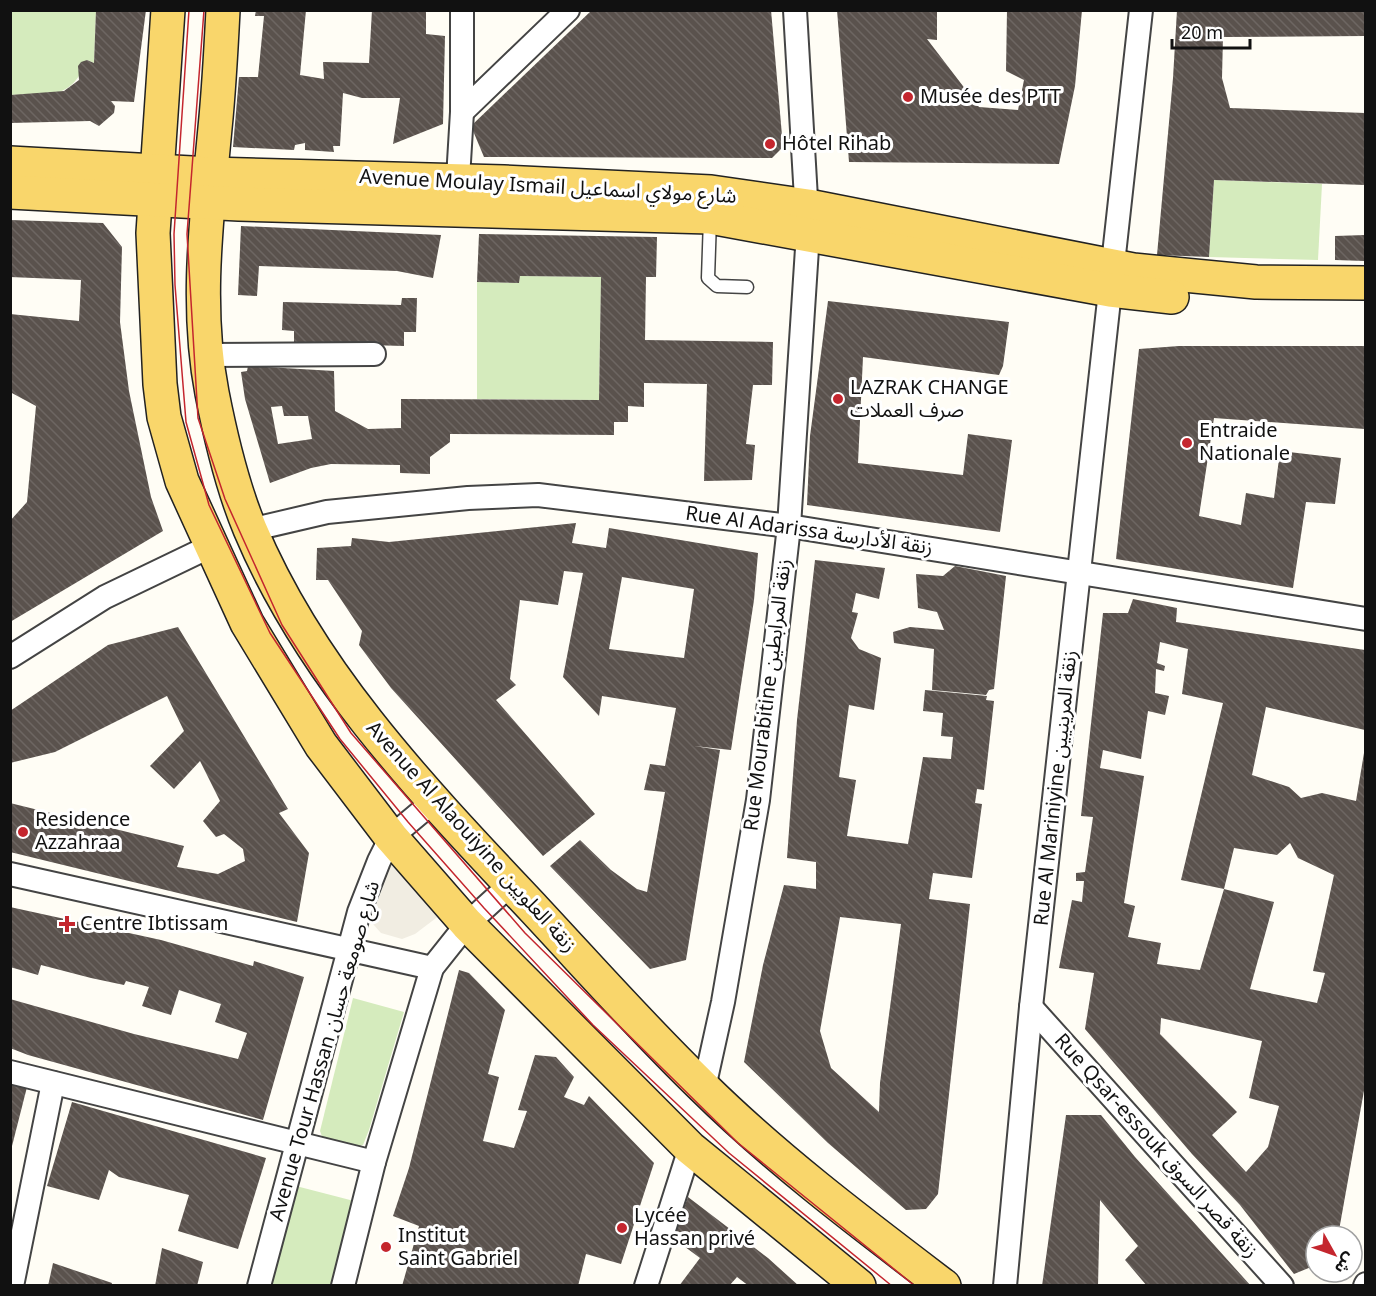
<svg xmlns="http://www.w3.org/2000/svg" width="1376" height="1296" viewBox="0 0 1376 1296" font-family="Georgia,'Noto Sans Arabic',serif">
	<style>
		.grass { fill: #d5ebbd }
		.plaza { fill: #f1ede2 }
		.building { fill: url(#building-back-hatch); fill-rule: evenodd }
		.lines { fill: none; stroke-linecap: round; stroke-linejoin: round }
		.service-casing { stroke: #444; stroke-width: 15 }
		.minor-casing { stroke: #444; stroke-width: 26 }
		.primary-casing { stroke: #222; stroke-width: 36 }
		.service { stroke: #fff; stroke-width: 12 }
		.minor { stroke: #fff; stroke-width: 22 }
		.primary { stroke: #f9d66b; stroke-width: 33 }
		.tram { stroke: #c4262e; stroke-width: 1.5 }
		.poi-dot { fill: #c4262e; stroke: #fff; stroke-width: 2 }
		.labels { text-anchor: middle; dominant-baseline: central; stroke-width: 6; stroke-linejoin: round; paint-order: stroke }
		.poi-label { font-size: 20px; fill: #111; stroke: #fff; text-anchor: start }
		.street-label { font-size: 20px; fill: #111; stroke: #fff }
	</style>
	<defs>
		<pattern id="building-back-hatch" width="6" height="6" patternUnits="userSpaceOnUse" patternTransform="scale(1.5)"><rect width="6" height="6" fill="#5a524d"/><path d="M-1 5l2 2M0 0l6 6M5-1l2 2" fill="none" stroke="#6d6662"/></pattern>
	</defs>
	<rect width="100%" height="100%" fill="#fffdf5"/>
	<g class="grass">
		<path d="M10 11H96L94 63 87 60C70 102 50 93 11 95Z"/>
		<path d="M1214 180 1322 184 1318 260 1209 257Z"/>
		<path d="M520 276 601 277 599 400 477 399V282L519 283Z"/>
		<path d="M353 998 404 1012 369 1130 363 1145 356 1147 323 1139 320 1131Z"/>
		<path d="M296 1186 354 1201 331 1285 270 1286Z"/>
	</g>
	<path class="plaza" d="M395 856 440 915 415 934 402 939 381 933 373 924V913Z"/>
	<g class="building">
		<path d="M96 10H146L134 102 111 101 115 106 114 113 99 126 90 121 10 123V95L64 91 79 80 78 66 81 62 87 60 94 63Z"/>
		<path d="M256 10H306L300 75 324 79 323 62 369 63 372 10H426V34L445 36 443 124 393 144 400 98H362L343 93 340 146H333L334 152 305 150V143L295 145 294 150 233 147 239 77H258L264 16H255Z"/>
		<path d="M592 10H771L783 147 772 158 484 157 471 126Z"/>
		<path d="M837 10H937V40L927 39 979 107 1018 110 1024 80 1006 71 1007 10H1082L1075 86 1059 164 849 162Z"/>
		<path d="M1177 10H1365V36L1223 37 1222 78 1230 108 1365 113V185L1214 180 1209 257 1157 255 1173 78Z"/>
		<path d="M10 220 103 223 122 247 120 322 129 391 151 497 163 531 10 622V521L27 502 36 406 10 392V314L79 321 81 280 10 277Z"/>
		<path d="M241 226 399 233 441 235 433 278 397 271 259 266 257 296 238 295Z"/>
		<path d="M479 234 657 237 656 277H646L645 340 773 342 772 385H753L746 444 755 445 752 480 704 481 707 384 644 383V407L628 406V422H614V435L450 434V442L430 457V474L400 473V465L331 464 311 468 270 483 245 399 241 372 247 371 248 366 334 371 335 411 368 429 401 428V399L599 400 601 277 520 276 519 283 477 282ZM282 406 284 416H308L312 439 278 444 271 407Z"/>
		<path d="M1365 235V261L1335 260V236Z"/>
		<path d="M402 298H417L416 332H404V346L294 343V331L282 330 283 302 401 305Z"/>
		<path d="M828 301 1009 322 1003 366 999 375 863 357 858 463 963 475 968 434 1012 440 1000 532 807 505 810 436Z"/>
		<path d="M1179 346H1365V429L1214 418 1199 516 1241 525 1246 493 1274 498 1280 451 1341 458 1335 504 1306 502 1293 588 1116 559 1139 349Z"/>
		<path d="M576 523 572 543 606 548 609 528 758 553 754 600 731 750 694 746 720 750 686 960 650 969 550 866 580 840 611 870 637 889 647 892 665 792 644 790 650 764 665 766 676 708 602 696 599 716 563 677 583 573 564 571 558 605 520 600 510 679 516 685 496 700 595 814 543 856 391 688 359 645 362 631 328 580H316L317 548 351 546 352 538 389 542ZM622 577 694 589 684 658 609 649Z"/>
		<path d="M815 560 885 568 879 599 856 593 852 612 858 613 851 638 859 649 881 658 874 710 849 705 839 777 856 780 847 836 908 844 923 757 951 759 953 737 941 736 943 713 923 711 925 690 987 696 986 700 994 701 984 790 977 789 975 803 982 804 972 878 933 873 929 899 970 904 938 1194 926 1209 906 1210 828 1143 744 1062 763 965 784 885 816 889V862L787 858 797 720ZM840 917 901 924 880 1083 879 1112 831 1068 820 1031Z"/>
		<path d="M955 566 1006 576 994 689 989 690 986 695 932 690 934 649 894 643 893 632 910 627 944 630 937 612 918 608 916 574 943 576Z"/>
		<path d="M1133 599 1177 608 1176 622 1365 650V730L1266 707 1252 775 1289 787 1301 798 1322 793 1356 801 1365 747V1085L1338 1236H1316V1265L1294 1274 1240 1205 1192 1154 1085 1029 1094 973 1059 968 1072 900 1082 902 1084 881H1076V873L1085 872 1093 817 1081 816 1103 613H1128ZM1160 642 1188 649 1182 694 1223 703 1181 880 1224 889 1234 848 1277 855 1290 843 1298 858 1334 875 1313 971 1325 973 1317 1003 1250 989 1274 902 1224 889 1200 970 1157 964 1161 943 1128 937 1135 906 1124 903 1144 776 1100 768 1103 750 1141 759 1148 711 1165 715 1169 696 1155 693 1156 669 1164 671 1165 666 1157 663ZM1161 1018 1262 1041 1249 1098 1279 1106 1268 1147 1246 1172 1212 1135 1237 1112 1160 1034Z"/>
		<path d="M178 627 288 809 279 813 309 853 297 922 10 852V803L184 846 177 867 218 874 245 861 243 849 224 834 216 837 203 821 220 801 200 761 174 789 150 766 184 731 167 696 55 752 10 763V711L108 645Z"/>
		<path d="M10 907 161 940 253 966 254 961 304 977 263 1120 28 1055 10 1048V999L134 1034 238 1059 247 1033 215 1022 221 1004 179 990 171 1015 142 1006 149 987 126 981 124 985 91 978 41 965 38 975 10 967Z"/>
		<path d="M459 970 469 973 505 1010 488 1074 499 1077 483 1141 514 1148 527 1111 518 1110 535 1055 556 1057 574 1077 564 1097 584 1105 589 1096 654 1163 621 1264 586 1254 578 1286H402L419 1226 393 1216 409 1168Z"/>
		<path d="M10 1082 27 1087 11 1150H10Z"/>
		<path d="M72 1102 266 1158 238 1249 178 1231 189 1195 119 1177 109 1170 99 1200 47 1186Z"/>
		<path d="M1066 1115H1101L1135 1157 1251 1286H1147L1125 1260 1138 1246 1100 1200 1098 1286H1042Z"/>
		<path d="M688 1197 768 1258 799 1286H749L737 1277 729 1286H679L700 1258 673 1238Z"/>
		<path d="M162 1248 203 1262 197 1286H155Z"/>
		<path d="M53 1263 112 1283 111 1286H48Z"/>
	</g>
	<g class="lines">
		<g class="service-casing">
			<path id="service" d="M710 219 708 278 717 286 747 287"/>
		</g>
		<g class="minor-casing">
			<g id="minor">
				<path d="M462 112 568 10"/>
				<path d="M457 195 462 112V10"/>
				<path d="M206 355 374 354"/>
				<path d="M250 530 327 512 468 498 538 495 789 526 1366 619"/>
				<path d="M10 657 105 597 211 546"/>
				<path d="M10 874 432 968"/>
				<path d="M1031 1007 1282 1286"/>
				<path d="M10 1072 374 1162"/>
				<path d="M704 1088 723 1002 758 800 789 526 808 233 795 10"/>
				<path d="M12 1286 53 1083"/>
				<path d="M259 1286 359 912 379 861 391 837 434 801"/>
				<path d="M343 1286 374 1162 432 968 467 924 510 885"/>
				<path d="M646 1286 690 1148"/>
				<path d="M1005 1286 1031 1007 1141 10"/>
				<path d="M1365 1286 1366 1284"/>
			</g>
		</g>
		<g class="primary-casing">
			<g id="primary">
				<path d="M168 10 153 233 160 384 164 417 182 481 247 623 321 745 391 837 467 924 690 1148 859 1286"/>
				<path d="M223 10C221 50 219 89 215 128 207 216 195 305 212 393 221 439 232 486 250 529 312 677 427 795 535 910 590 969 644 1030 702 1086 776 1159 861 1223 944 1286"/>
				<path d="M10 163 210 174 504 182 711 192 808 206 1133 270 1256 282 1366 283"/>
				<path d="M10 192 239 204 710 217 1110 290 1172 297"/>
			</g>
		</g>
		<use href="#service" class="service"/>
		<use href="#minor" class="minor"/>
		<use href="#primary" class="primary"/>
		<g class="tram">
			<path d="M189 10 174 234 175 285 186 422 209 505 270 633 340 739 408 822 484 908 593 1025 729 1153 892 1286"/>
			<path d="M204 10 187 234 198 418 225 499 282 625 351 733 525 933 738 1143 915 1286"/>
		</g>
	</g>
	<g class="poi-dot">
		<circle cx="908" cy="97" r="6"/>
		<circle cx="770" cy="144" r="6"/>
		<circle cx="838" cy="399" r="6"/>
		<circle cx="1187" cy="443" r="6"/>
		<circle cx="23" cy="832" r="6"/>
		<path d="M64 915h6v6h6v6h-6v6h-6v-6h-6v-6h6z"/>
		<circle cx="622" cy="1228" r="6"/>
		<circle cx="386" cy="1247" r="6"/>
	</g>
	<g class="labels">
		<g class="poi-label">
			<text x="920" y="97">Musée des PTT</text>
			<text x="782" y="144">Hôtel Rihab</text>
			<text x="850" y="388">LAZRAK CHANGE<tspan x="850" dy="23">صرف العملات</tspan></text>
			<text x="1199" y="431">Entraide<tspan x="1199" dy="23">Nationale</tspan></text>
			<text x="35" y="820">Residence<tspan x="35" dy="23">Azzahraa</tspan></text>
			<text x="80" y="924">Centre Ibtissam</text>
			<text x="634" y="1216">Lycée<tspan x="634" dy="23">Hassan privé</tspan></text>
			<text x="398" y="1236">Institut<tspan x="398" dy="23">Saint Gabriel</tspan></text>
		</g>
		<g class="street-label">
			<text transform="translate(548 187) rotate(3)">Avenue Moulay Ismail شارع مولاي اسماعيل</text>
			<text transform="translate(809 531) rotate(8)">Rue Al Adarissa زنقة الأدارسة</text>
			<text transform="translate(768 695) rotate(-83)">Rue Mourabitine زنقة المرابطين</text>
			<text transform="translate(1056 788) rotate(-84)">Rue Al Mariniyine زنقة المرينيين</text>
			<text transform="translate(471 837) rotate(48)">Avenue Al Alaouiyine زنقة العلويين</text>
			<text transform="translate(325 1051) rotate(-74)">Avenue Tour Hassan شارع صومعة حسان</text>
			<text transform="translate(1156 1146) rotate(48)">Rue Qsar-essouk زنقة قصر السوق</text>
		</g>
	</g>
	<rect width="1376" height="1296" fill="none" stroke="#111111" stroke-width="24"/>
	<g transform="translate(1334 1254) rotate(130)"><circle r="28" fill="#ffffff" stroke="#a0a0a0" stroke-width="1.5"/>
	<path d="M0-4.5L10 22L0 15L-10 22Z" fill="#c4262e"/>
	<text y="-9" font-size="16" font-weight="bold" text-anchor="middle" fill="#111111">ش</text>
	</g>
	<path d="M1172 39v9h78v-9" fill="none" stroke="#111111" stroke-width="3"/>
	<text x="1181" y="39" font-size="18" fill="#111111" stroke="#ffffff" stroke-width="4.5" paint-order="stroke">20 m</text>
</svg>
